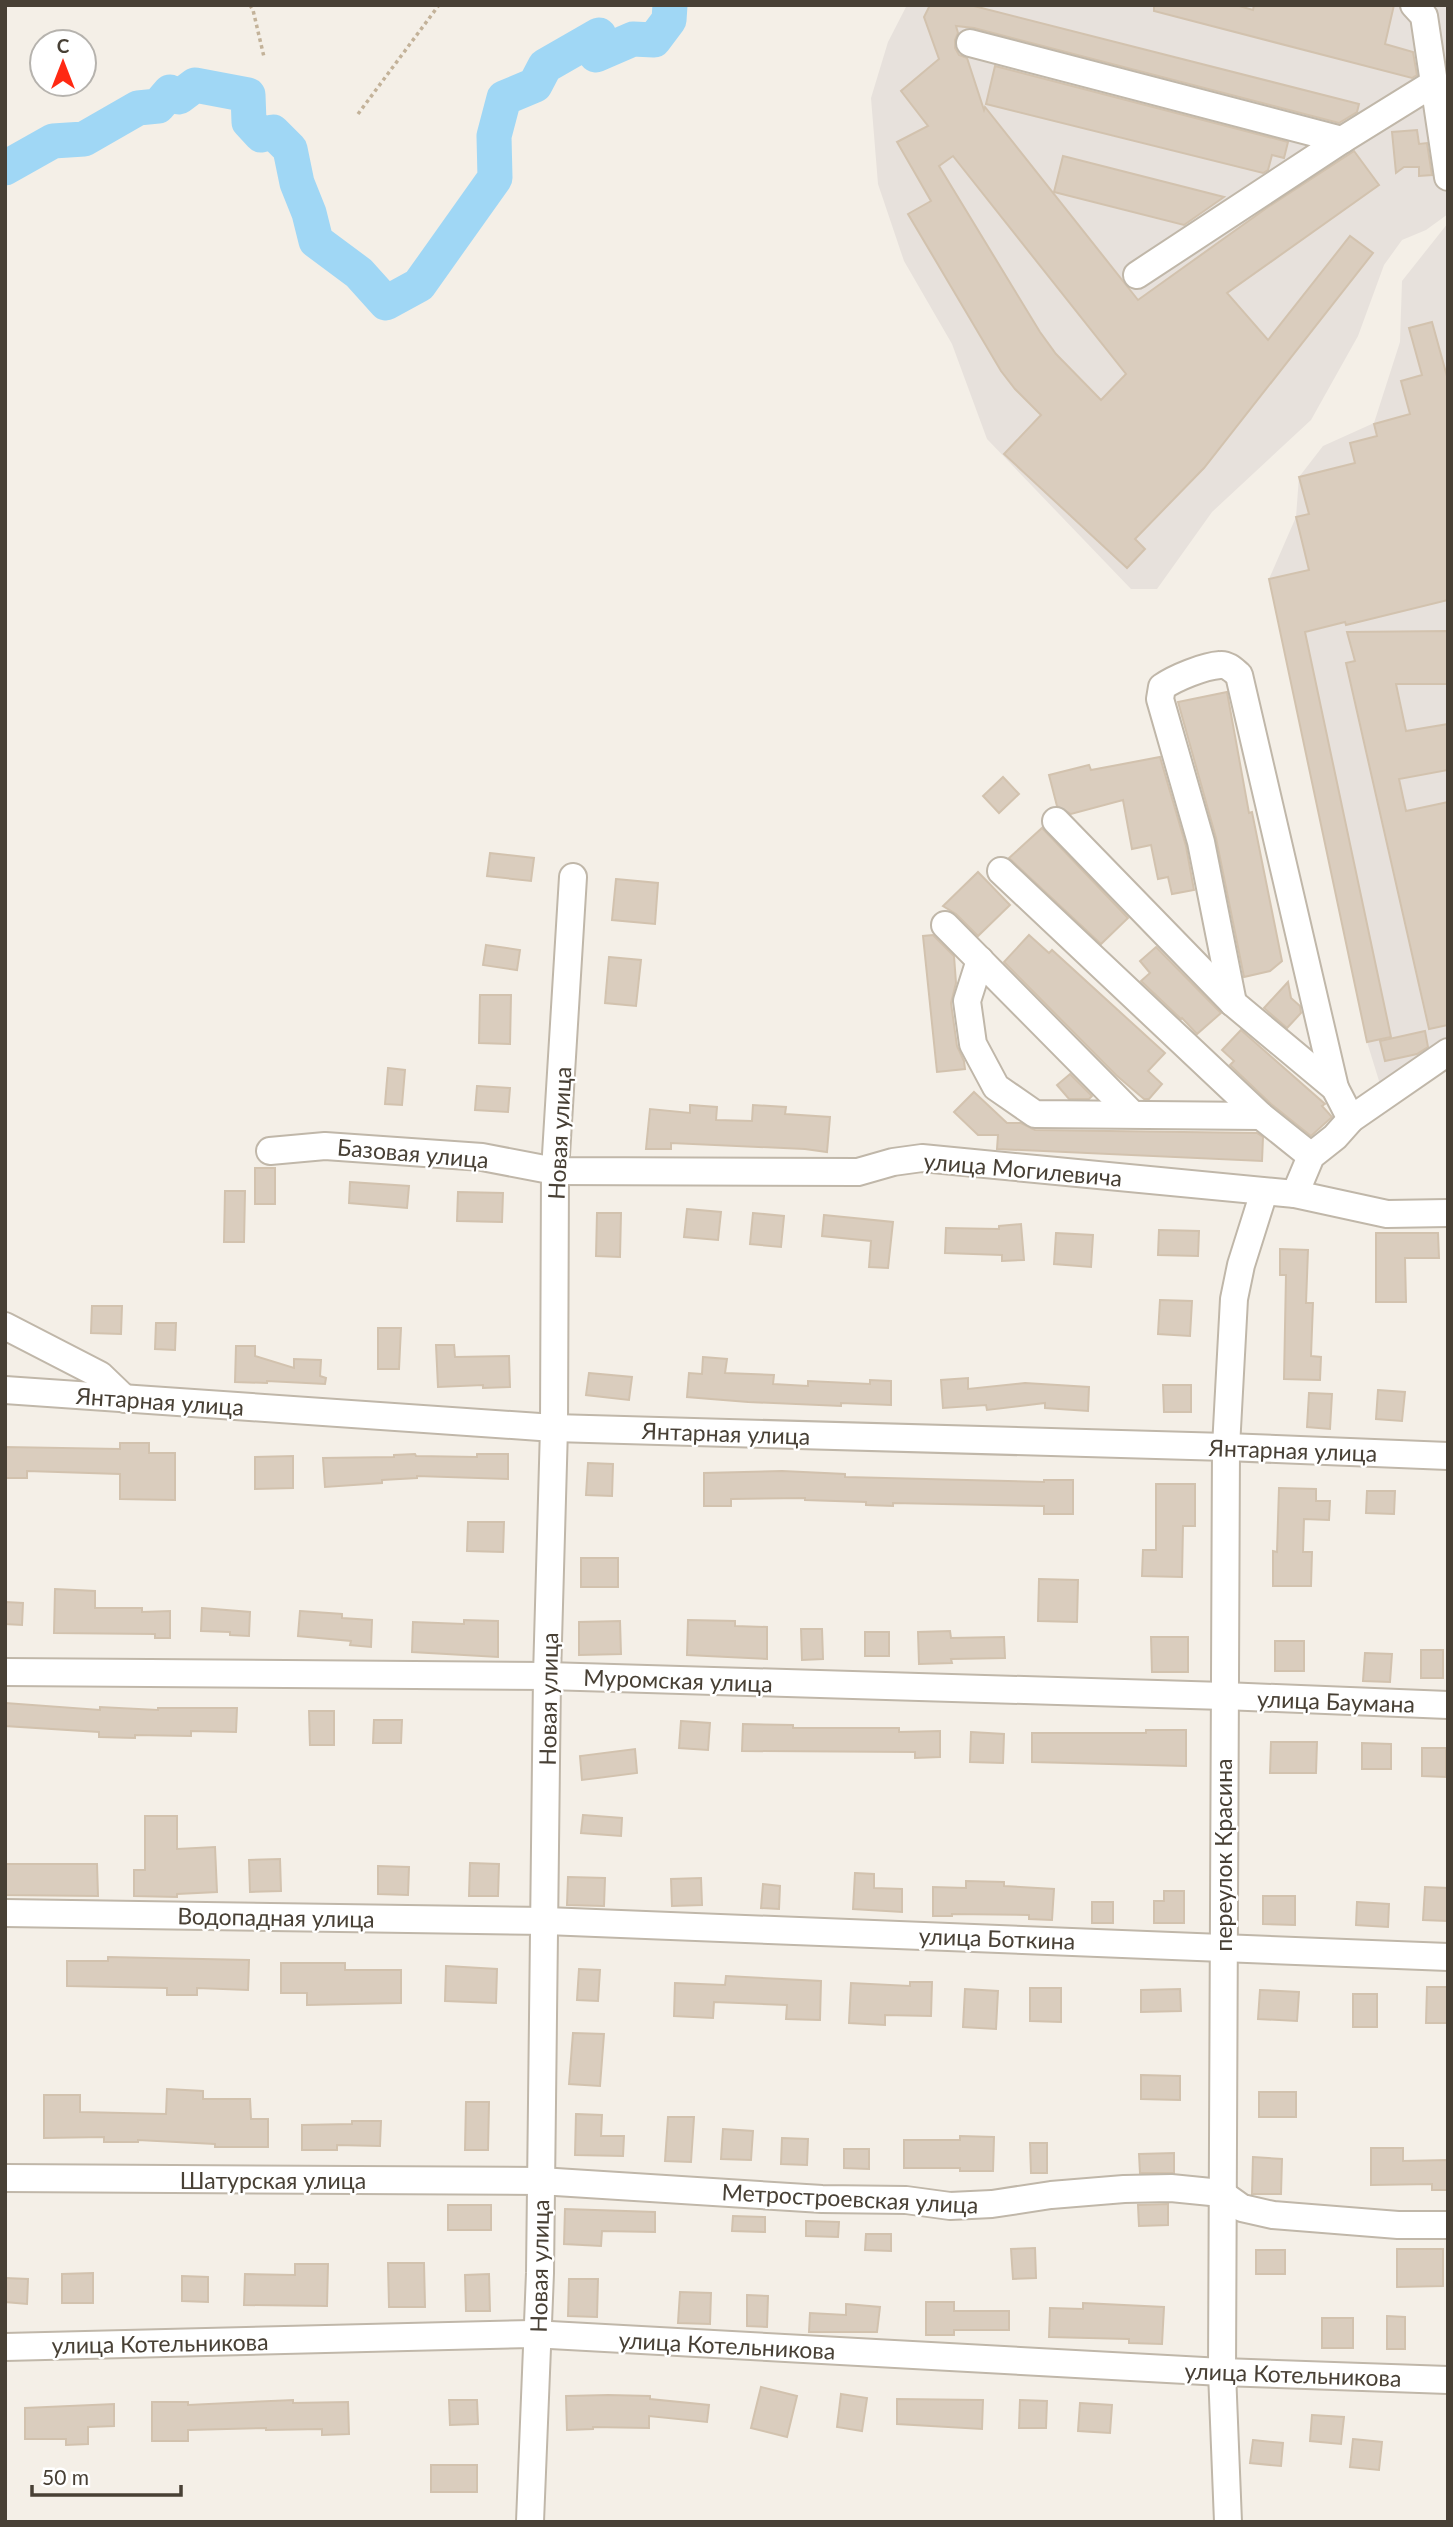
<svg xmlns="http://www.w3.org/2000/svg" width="1453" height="2527" viewBox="0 0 1453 2527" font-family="Lato,sans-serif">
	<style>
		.industrial { fill: #e7e1dc }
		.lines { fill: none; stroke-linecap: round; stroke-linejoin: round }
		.river { stroke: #a0d7f5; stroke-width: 35 }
		.building { fill: #dacdbe; stroke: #d2c2ae; stroke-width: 2; fill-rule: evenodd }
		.minor-casing { stroke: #c0b7a9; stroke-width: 30 }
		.path { stroke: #c3b299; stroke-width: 3.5; stroke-dasharray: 3.5 3.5; stroke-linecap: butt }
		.minor { stroke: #fff; stroke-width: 26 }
		.labels { text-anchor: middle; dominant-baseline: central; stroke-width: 5; stroke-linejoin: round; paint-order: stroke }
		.street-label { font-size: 23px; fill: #484035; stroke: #fff }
	</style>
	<rect width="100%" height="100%" fill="#f4efe7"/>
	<g class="industrial">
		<path d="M907 5H1448V214L1426 230 1402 240 1384 265 1358 336 1311 420 1212 512 1157 589H1131L987 439 952 344 904 261 878 184 871 98 888 42Z"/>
		<path d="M1448 223V1068L1388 1110 1367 1042 1269 579 1296 517 1299 477 1323 446 1374 423 1400 342 1402 281Z"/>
	</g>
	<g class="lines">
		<path class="river" d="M5 168 53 141 84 139 138 108 158 106 170 92 179 97 195 85 248 95 249 122 261 135 273 132 290 149 297 183 309 213 316 241 359 273 386 303 419 285 495 178 494 136 504 98 535 85 545 66 599 35 596 55 633 39 654 40 669 20 670 5"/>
	</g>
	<g class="building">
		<path d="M930 5H970L1359 104 1357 112 1339 123 974 28 956 26 958 33 955 40V48L959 55 967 58 984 110 985 107 1138 300 1268 207 1354 151 1379 185 1227 293 1268 340 1350 236 1373 253 1204 468 1135 539 1145 549 1127 568 1004 454 1041 415 1015 389 1001 371 908 214 931 201 897 142 928 126 901 91 939 59 924 17ZM953 156 1126 374 1101 400 1056 354 1040 332 939 166Z"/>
		<path d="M1154 5H1236L1253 10 1254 5H1394L1385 44 1413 52 1417 75 1412 78 1154 11Z"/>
		<path d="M995 66 1288 142 1284 158 1272 155 1268 170 1263 173 986 104Z"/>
		<path d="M1417 130 1419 144 1427 143 1432 175 1419 176V167H1404L1396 173 1392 132Z"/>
		<path d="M1063 156 1224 197 1184 225 1054 192Z"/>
		<path d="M1432 322 1448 380V600L1346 625 1345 622 1305 632 1391 1037 1367 1042 1269 579 1309 570 1296 517 1309 514 1299 477 1355 463 1350 443 1377 436 1374 424 1410 414 1401 381 1422 375 1409 328Z"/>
		<path d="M1448 631V684H1396L1406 731 1448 724V770L1399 779 1406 811 1448 802V1025L1429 1029 1346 663 1355 661 1347 632Z"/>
		<path d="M1227 692 1249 813 1252 812 1282 961 1270 971 1244 977 1216 838 1178 702Z"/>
		<path d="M1160 757 1186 846 1194 890 1172 894 1168 877 1158 879 1151 845 1132 849 1123 800 1071 814 1057 806 1049 775 1089 765 1091 770Z"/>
		<path d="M1003 777 1019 794 999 813 983 796Z"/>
		<path d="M1042 828 1128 918 1101 944 1009 858Z"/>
		<path d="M490 853 534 858 531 881 487 876Z"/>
		<path d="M978 872 1010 905 978 936 956 914 943 906Z"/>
		<path d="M616 879 658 883 655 924 612 920Z"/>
		<path d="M933 935 954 956 956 983 951 1003 957 1046 964 1061 965 1069 937 1072 923 936Z"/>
		<path d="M1029 935 1049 953 1052 950 1165 1053 1148 1071 1162 1084 1149 1099H1144L1116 1075 1004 962Z"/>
		<path d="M486 945 520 950 517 970 483 965Z"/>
		<path d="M1156 947 1221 1013 1197 1034 1182 1018 1181 1019 1141 981 1150 973 1140 961Z"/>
		<path d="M609 957 641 960 636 1006 605 1003Z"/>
		<path d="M1288 982 1291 998 1300 1006 1301 1013 1287 1028 1264 1008Z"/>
		<path d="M480 995H511L510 1044 479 1043Z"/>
		<path d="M1241 1030 1325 1104 1322 1106 1332 1117 1311 1136 1271 1104 1230 1065 1234 1061 1222 1050Z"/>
		<path d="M1425 1031 1428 1047 1417 1054 1385 1061 1380 1041Z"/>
		<path d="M388 1068 405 1070 402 1105 385 1104Z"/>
		<path d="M1070 1074 1092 1096 1089 1099H1069L1057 1085Z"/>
		<path d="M477 1086 510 1088 508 1112 475 1110Z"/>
		<path d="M974 1092 1007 1123H1021L1035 1130 1257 1133 1263 1137 1262 1161 997 1149 998 1135H978L954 1112Z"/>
		<path d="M690 1105 717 1107 716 1120 752 1121 753 1105 786 1107 785 1114 830 1117 827 1152 805 1149 671 1143V1149H646L650 1109 690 1113Z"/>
		<rect x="255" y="1168" width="20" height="36"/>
		<path d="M350 1182 409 1186 407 1208 349 1203Z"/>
		<path d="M225 1191H245L244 1242H224Z"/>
		<path d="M458 1192 503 1193 502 1222 457 1221Z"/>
		<path d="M687 1209 721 1212 718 1240 684 1237Z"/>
		<path d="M597 1213H621L620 1257 596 1256Z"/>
		<path d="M753 1213 784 1216 781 1247 750 1244Z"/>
		<path d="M824 1215 893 1222 888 1268 869 1267 871 1241 822 1236Z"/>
		<path d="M1021 1224 1024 1260 1002 1261V1255L945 1253 946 1228 999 1229V1226Z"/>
		<path d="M1159 1230 1199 1231 1198 1256 1158 1255Z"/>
		<path d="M1056 1233 1093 1235 1091 1267 1054 1264Z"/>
		<path d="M1376 1233H1438L1439 1258H1405L1406 1302H1376Z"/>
		<path d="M1280 1249 1308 1250 1306 1303H1313L1311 1356 1321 1357 1320 1380 1284 1379 1286 1275H1280Z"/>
		<path d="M1160 1300 1192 1301 1190 1336 1158 1334Z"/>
		<path d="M92 1306H122L121 1334 91 1333Z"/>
		<path d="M156 1323H176L175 1350 155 1349Z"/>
		<path d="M378 1328H401L399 1369H378Z"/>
		<path d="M436 1345H454L455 1357 509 1356 510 1387 483 1388V1385L438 1387Z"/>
		<path d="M236 1346H255V1356L294 1368V1359L321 1360 320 1376 326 1378 325 1384 267 1381V1383L235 1382Z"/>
		<path d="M703 1357 727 1359 725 1373 774 1375 773 1384 808 1386V1381L870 1384V1380L891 1381V1405L841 1403V1406L748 1402 687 1397 689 1373 702 1374Z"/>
		<path d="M589 1373 632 1377 629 1400 586 1395Z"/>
		<path d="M968 1378V1389L1025 1383 1089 1387 1088 1411 1045 1408V1403L987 1410 986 1405 943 1408 941 1380Z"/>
		<path d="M1163 1385H1191V1412H1164Z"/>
		<path d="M1378 1390 1405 1392 1402 1421 1376 1419Z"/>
		<path d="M1309 1393 1332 1394 1330 1429 1307 1427Z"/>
		<path d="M120 1443H149V1453H175V1500L120 1499V1474L27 1471V1478H5V1447L120 1449Z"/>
		<path d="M415 1454 416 1456 477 1457V1454H508V1479L417 1476V1478L382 1480V1483L325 1487 323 1458 394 1457V1455Z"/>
		<path d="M293 1456V1488L255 1489V1457Z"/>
		<path d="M588 1463 613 1464 612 1496 586 1495Z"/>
		<path d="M782 1471 845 1474V1477L1044 1482V1480H1073V1514H1044V1506L893 1503V1506L866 1505V1502L805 1500V1498L731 1499V1506H704V1473Z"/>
		<path d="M1156 1484H1195V1526H1183L1182 1577 1142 1576 1143 1550H1156Z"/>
		<path d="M1279 1488 1316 1489V1501H1330L1329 1520 1304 1519 1303 1552H1312L1311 1586H1273V1551L1277 1552Z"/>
		<path d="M1367 1491H1395L1394 1514 1366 1513Z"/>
		<path d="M468 1522H504L503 1552 467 1551Z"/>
		<rect x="581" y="1558" width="37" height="29"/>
		<path d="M1039 1579 1078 1580 1077 1622 1038 1621Z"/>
		<path d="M55 1589 95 1591V1608H142V1612L170 1611V1638H155V1634L54 1633Z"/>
		<path d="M5 1602 23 1603 22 1625 5 1624Z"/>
		<path d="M202 1608 250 1612 249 1636 230 1635V1632L201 1631Z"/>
		<path d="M300 1611 342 1614V1618L372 1620 371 1647 350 1645 351 1641 298 1636Z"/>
		<path d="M464 1620 498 1621V1657L412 1652 413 1622 464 1624Z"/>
		<path d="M688 1620 735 1621V1626L767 1627V1659L687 1655Z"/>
		<path d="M620 1621 621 1654 579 1655V1622Z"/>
		<path d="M801 1629H822L823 1659 802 1660Z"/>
		<path d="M950 1631 951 1638 1004 1637 1005 1658 951 1659 952 1663 919 1664 918 1632Z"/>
		<rect x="865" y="1632" width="24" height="24"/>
		<path d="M1151 1637H1188V1672H1152Z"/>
		<rect x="1275" y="1641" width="29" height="30"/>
		<rect x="1421" y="1650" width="22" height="28"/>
		<path d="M1365 1653 1392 1654 1390 1682 1363 1681Z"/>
		<path d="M5 1703 100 1710V1707L158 1710V1708H237L236 1732 191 1731V1736L135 1735V1738L99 1737V1732L5 1726Z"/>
		<path d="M309 1711H334V1745H310Z"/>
		<path d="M374 1720H402L401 1743H373Z"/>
		<path d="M681 1721 710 1723 708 1750 679 1748Z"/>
		<path d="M743 1724 793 1725V1728H899V1732L940 1731V1757L915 1758V1752L742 1751Z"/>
		<path d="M1146 1730H1186V1766L1032 1762V1733H1146Z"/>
		<path d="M971 1732 1004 1734 1003 1763 970 1762Z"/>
		<path d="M1271 1742H1317L1316 1773H1270Z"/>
		<path d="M1362 1743 1391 1744V1769H1362Z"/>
		<path d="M1422 1748H1446V1777L1422 1776Z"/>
		<path d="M635 1749 637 1773 582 1780 580 1756Z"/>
		<path d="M583 1815 622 1818 621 1836 581 1833Z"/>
		<path d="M145 1816H177V1849L215 1847 217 1892 177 1894V1897L134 1896V1870H145Z"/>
		<path d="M280 1859 281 1891 250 1892 249 1860Z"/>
		<path d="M470 1863 499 1864 498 1896H469Z"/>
		<path d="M5 1864H97L98 1896 5 1895Z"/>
		<path d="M378 1866 409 1867 408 1895 378 1894Z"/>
		<path d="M855 1873 874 1874V1888L902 1889V1912L853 1909Z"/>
		<path d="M568 1877 605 1878 604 1906 567 1905Z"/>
		<path d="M701 1878 702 1905 672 1906 671 1879Z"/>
		<path d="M966 1881 1004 1882V1886L1054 1889 1052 1920 1029 1919V1915L952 1914V1916H933V1887L966 1888Z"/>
		<path d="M763 1884 780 1886 779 1909 761 1908Z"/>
		<path d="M1425 1887 1448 1888 1447 1921 1423 1920Z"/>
		<path d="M1164 1891H1184V1923H1154V1901H1164Z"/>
		<path d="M1263 1896H1295V1925L1263 1924Z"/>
		<rect x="1092" y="1902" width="21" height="21"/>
		<path d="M1357 1902 1389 1904 1388 1927 1356 1925Z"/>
		<path d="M108 1957 249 1960 248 1990 197 1988V1995H167V1988L67 1986V1961H108Z"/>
		<path d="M281 1963H345V1970H401V2003L307 2005V1993H281Z"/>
		<path d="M446 1966 497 1969 496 2003 445 2001Z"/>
		<path d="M579 1969 600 1970 598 2001 577 2000Z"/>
		<path d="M726 1976 821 1981 820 2020 786 2019 787 2005 714 2002 713 2018 674 2016 675 1983 725 1985Z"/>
		<path d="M910 1982H932L931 2016 885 2015V2025L849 2023 851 1983 910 1986Z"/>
		<path d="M1427 1987H1448V2023H1426Z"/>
		<path d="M1030 1988H1061V2022L1030 2021Z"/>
		<path d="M965 1989 998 1991 996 2029 963 2027Z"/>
		<path d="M1180 1989 1181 2011 1141 2012V1990Z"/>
		<path d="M1260 1990 1299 1992 1297 2021 1258 2019Z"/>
		<rect x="1353" y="1994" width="24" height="33"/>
		<path d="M573 2033 604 2034 600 2086 569 2084Z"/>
		<path d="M1141 2075 1180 2076V2100L1141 2099Z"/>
		<path d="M167 2089 203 2091V2099H250L251 2119H268V2147H215V2144L138 2140V2142H104V2137L44 2138V2095H80V2112L166 2114Z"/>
		<rect x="1259" y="2092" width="37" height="25"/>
		<path d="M466 2102H489L488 2150H465Z"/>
		<path d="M576 2114 602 2115 601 2136H624L623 2156 575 2155Z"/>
		<path d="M668 2117H694L691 2162 665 2161Z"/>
		<path d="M352 2121H381L380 2146 337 2145V2150H302V2125L352 2124Z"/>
		<path d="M723 2129 753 2131 751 2160 721 2159Z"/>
		<path d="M960 2136 994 2137 993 2171H960V2168H904V2140H960Z"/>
		<path d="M782 2138 808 2139 807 2165 781 2164Z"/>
		<path d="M1030 2143H1047V2173H1031Z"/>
		<path d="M1371 2148H1403V2161L1448 2160V2190H1432V2184L1371 2185Z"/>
		<path d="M844 2149H869V2169L844 2168Z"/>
		<path d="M1174 2153V2173H1140L1139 2154Z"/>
		<path d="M1253 2157 1282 2159 1281 2194H1252Z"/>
		<path d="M1168 2204V2225L1139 2226 1138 2205Z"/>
		<rect x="448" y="2205" width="43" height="25"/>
		<path d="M565 2209 655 2212V2232L602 2231 601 2246 564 2244Z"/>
		<path d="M733 2216 765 2217V2232L732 2231Z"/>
		<path d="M806 2221 839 2222 838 2237 806 2236Z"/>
		<path d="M866 2234H891V2251L865 2250Z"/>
		<path d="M1035 2248 1036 2278 1013 2279 1011 2249Z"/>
		<path d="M1397 2249H1443V2286L1397 2287Z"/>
		<rect x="1256" y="2250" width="29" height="24"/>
		<path d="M388 2263H424L425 2307H389Z"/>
		<path d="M295 2264H328L327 2306 244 2305 245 2274 295 2275Z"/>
		<path d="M93 2273V2303H62V2274Z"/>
		<path d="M489 2274 490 2311H466L465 2275Z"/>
		<path d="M182 2276 208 2277V2302L182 2301Z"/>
		<path d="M5 2278 28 2279 27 2304 5 2302Z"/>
		<path d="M569 2279H598L597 2317 568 2316Z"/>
		<path d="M680 2292 711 2293 710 2324 678 2323Z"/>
		<path d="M747 2295 768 2296 767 2327 747 2326Z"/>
		<path d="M926 2302H954V2311H1009V2330H954V2335H926Z"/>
		<path d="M1083 2303 1164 2307 1162 2344 1129 2343V2339L1049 2337 1050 2308 1083 2309Z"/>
		<path d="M846 2304 880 2307 877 2332H809L810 2313 846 2315Z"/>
		<path d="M1387 2316 1405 2317V2349H1387Z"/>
		<rect x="1322" y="2318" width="31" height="30"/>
		<path d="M761 2387 797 2396 787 2437 751 2428Z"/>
		<path d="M841 2394 867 2398 862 2431 837 2427Z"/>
		<path d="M608 2395 650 2396V2399L709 2405 707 2422 649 2416V2428L593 2427V2429L567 2430 566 2396Z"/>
		<path d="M897 2399 983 2400 982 2429 897 2424Z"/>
		<path d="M293 2400V2403L348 2402 349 2434 322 2435V2429L266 2430V2428L188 2430V2441H152V2402H188V2405Z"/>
		<path d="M449 2400H477L478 2424 450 2425Z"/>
		<path d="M1020 2400 1047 2401 1046 2428H1019Z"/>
		<path d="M1080 2403 1112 2405 1110 2433 1078 2431Z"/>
		<path d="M114 2404V2426L88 2427V2444L66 2445V2439H25V2408Z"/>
		<path d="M1312 2415 1344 2417 1341 2444 1310 2441Z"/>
		<path d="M1353 2439 1382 2442 1379 2470 1350 2467Z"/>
		<path d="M1253 2440 1283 2443 1281 2466 1250 2463Z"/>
		<rect x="431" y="2465" width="46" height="27"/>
	</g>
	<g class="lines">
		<g class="minor-casing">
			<g id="minor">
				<path d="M1414 5 1424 16 1448 177"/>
				<path d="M970 43 1342 140"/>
				<path d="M1137 275 1342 140 1434 83"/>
				<path d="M1056 821 1233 1003 1335 1088 1351 1119"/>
				<path d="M1001 871 1261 1116 1311 1156"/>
				<path d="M945 925 1132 1114"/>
				<path d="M980 960 967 1001 973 1044 996 1087 1035 1114 1261 1116"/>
				<path d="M1233 1003 1201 842 1160 699 1162 687C1175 678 1204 666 1220 665 1227 664 1233 670 1239 675L1335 1088"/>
				<path d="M270 1151 325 1146 482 1157 555 1171 858 1172 893 1162 922 1158 1295 1194 1387 1214 1448 1213"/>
				<path d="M1295 1194 1311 1156 1335 1137 1351 1119 1448 1052"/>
				<path d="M5 1326 100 1375 125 1399"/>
				<path d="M5 1390 554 1428 1226 1447 1448 1456"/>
				<path d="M5 1672 547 1676 1224 1696 1448 1705"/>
				<path d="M5 1913 546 1921 1448 1957"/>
				<path d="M5 2178 540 2181 822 2199 906 2200 950 2206 992 2204 1051 2195 1124 2189 1171 2188 1221 2193 1242 2208 1273 2215 1398 2225H1448"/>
				<path d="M5 2347 532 2334 1222 2372 1448 2380"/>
				<path d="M530 2522 540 2273 547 1676 554 1428 555 1171 573 877"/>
				<path d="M1228 2522 1222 2372 1226 1447 1234 1299 1241 1265 1264 1192"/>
			</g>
		</g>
		<g class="path">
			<path d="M250 5 253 10 264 57"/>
			<path d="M358 114 439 5"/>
		</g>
		<use href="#minor" class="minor"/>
	</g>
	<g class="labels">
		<g class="street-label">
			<text transform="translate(559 1133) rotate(-87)">Новая улица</text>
			<text transform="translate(413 1153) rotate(5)">Базовая улица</text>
			<text transform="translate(1023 1169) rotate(5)">улица Могилевича</text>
			<text transform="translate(160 1401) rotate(4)">Янтарная улица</text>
			<text transform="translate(726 1433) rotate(2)">Янтарная улица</text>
			<text transform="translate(1293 1450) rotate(2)">Янтарная улица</text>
			<text transform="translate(678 1680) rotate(2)">Муромская улица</text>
			<text transform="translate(548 1699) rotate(-89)">Новая улица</text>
			<text transform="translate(1336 1701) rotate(2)">улица Баумана</text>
			<text transform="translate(1223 1855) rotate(-90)">переулок Красина</text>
			<text transform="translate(276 1917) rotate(1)">Водопадная улица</text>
			<text transform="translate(997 1938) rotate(2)">улица Боткина</text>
			<text x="273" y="2180">Шатурская улица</text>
			<text transform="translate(850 2198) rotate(3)">Метростроевская улица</text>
			<text transform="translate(539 2266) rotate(-89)">Новая улица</text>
			<text transform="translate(160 2343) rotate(-1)">улица Котельникова</text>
			<text transform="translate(727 2345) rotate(3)">улица Котельникова</text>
			<text transform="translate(1293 2374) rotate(2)">улица Котельникова</text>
		</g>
	</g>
	<rect width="1453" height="2527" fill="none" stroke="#484035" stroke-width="14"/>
	<g transform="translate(63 63)"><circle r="33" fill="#ffffff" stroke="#b6b3ae" stroke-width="2"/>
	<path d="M0-5L12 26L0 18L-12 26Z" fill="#ff2913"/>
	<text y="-10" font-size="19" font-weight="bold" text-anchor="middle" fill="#484035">С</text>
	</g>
	<path d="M32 2485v10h149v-10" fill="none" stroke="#484035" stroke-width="3.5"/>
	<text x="42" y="2485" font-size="21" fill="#484035" stroke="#ffffff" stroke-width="5" paint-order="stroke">50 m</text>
</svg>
